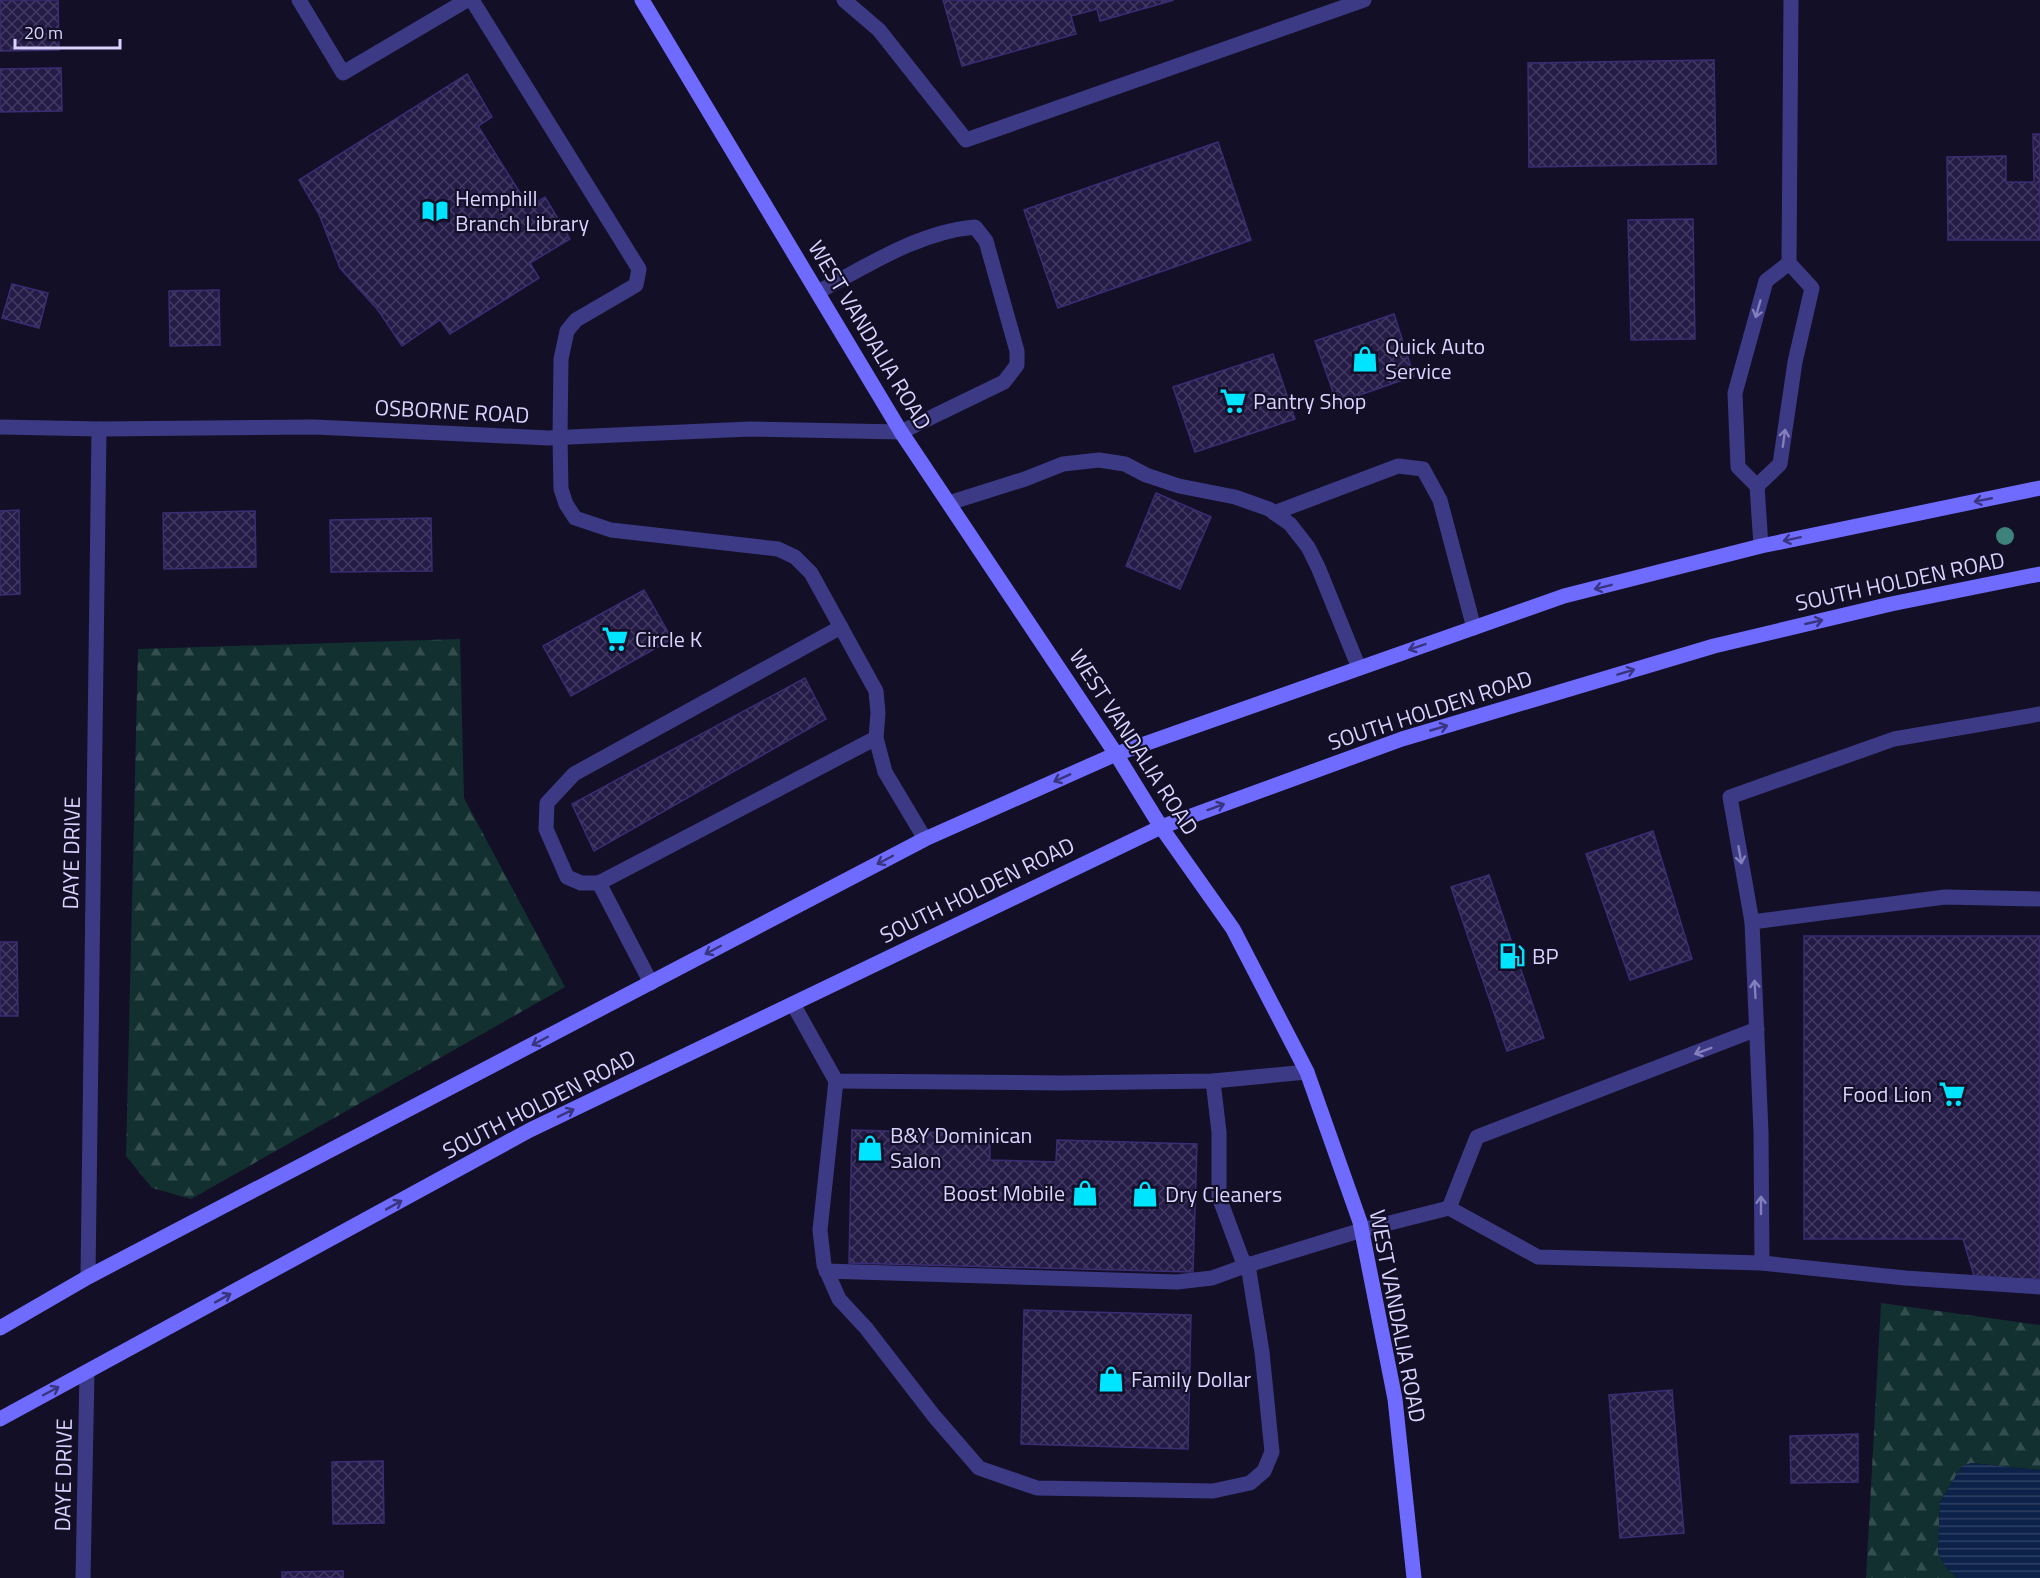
<svg xmlns="http://www.w3.org/2000/svg" width="2040" height="1578" viewBox="0 0 2040 1578" font-family="'Titillium Web',sans-serif">
	<style>
		.forest { fill: url(#forest-firs) }
		.water { fill: url(#water-rules) }
		.building { fill: url(#building-cross-hatch); stroke: #3b2d73; stroke-width: 1.5 }
		.lines { fill: none; stroke-linecap: round; stroke-linejoin: round }
		.lane { stroke: #3d3a85; stroke-width: 15 }
		.street { stroke: #3d3a85; stroke-width: 15 }
		.secondary { stroke: #6f6bff; stroke-width: 15 }
		.tree { fill: #3d827b }
		.oneway { stroke: #837fbc }
		.oneway2 { stroke: #38347d }
		.labels { text-anchor: middle; dominant-baseline: central; stroke-width: 4.5; stroke-linejoin: round; paint-order: stroke }
		.poi-label { font-size: 22px; fill: #d9d4ff; stroke: #130f26; text-anchor: start }
		.street-label { font-size: 22px; fill: #d9d4ff; stroke: #130f26 }
	</style>
	<defs>
		<pattern id="forest-firs" width="22" height="20" patternUnits="userSpaceOnUse" patternTransform="scale(1.5)"><rect width="22" height="20" fill="#12302f"/><path d="M5 1l3.5 6h-7zM16 11l3.5 6h-7z" fill="#344d4e"/></pattern>
		<pattern id="water-rules" width="6" height="5" patternUnits="userSpaceOnUse" patternTransform="scale(1.5)"><rect width="6" height="5" fill="#0c2248"/><path d="M0 2.5h6" fill="none" stroke="#2f4163"/></pattern>
		<pattern id="building-cross-hatch" width="8" height="8" patternUnits="userSpaceOnUse" patternTransform="scale(1.5)"><rect width="8" height="8" fill="#241b47"/><path d="M0 0l8 8M0 8l8-8" fill="none" stroke="#433b63"/></pattern>
	</defs>
	<rect width="100%" height="100%" fill="#130f26"/>
	<g class="forest">
		<path d="M460 639 464 798 565 987 191 1199 152 1188 126 1156 138 649Z"/>
		<path d="M1881 1303 2040 1325V1470L1972 1463 1962 1466 1940 1502 1938 1553 1945 1566 1957 1578H1866Z"/>
	</g>
	<path class="water" d="M1971 1463 2040 1470V1578H1957L1945 1566 1938 1553 1940 1502 1962 1466Z"/>
	<g class="building">
		<path d="M0 0H58L59 50 0 51Z"/>
		<path d="M943 0H1174L1100 21 1097 9 1071 16 1076 34 962 66Z"/>
		<path d="M1714 60 1716 164 1529 167 1528 63Z"/>
		<path d="M61 68 62 111 0 112V69Z"/>
		<path d="M467 74 492 117 478 126 529 207 545 197 570 239 530 263 539 278 450 334 440 320 402 346 378 310 340 268 319 214 299 180Z"/>
		<path d="M2033 134H2040V240H1948L1947 157 2006 156V182H2034Z"/>
		<path d="M1218 142 1251 240 1058 308 1024 210Z"/>
		<path d="M1693 219 1695 339 1631 340 1628 220Z"/>
		<path d="M12 284 48 293 39 328 2 318Z"/>
		<path d="M219 290 220 345 170 346 169 291Z"/>
		<path d="M1394 314 1414 376 1337 403 1315 341Z"/>
		<path d="M1273 354 1295 419 1195 452 1173 387Z"/>
		<path d="M1156 493 1211 517 1180 589 1126 566Z"/>
		<path d="M19 510 20 594 0 595V511Z"/>
		<path d="M255 511 256 567 164 569 163 513Z"/>
		<path d="M431 518 432 571 331 572 330 520Z"/>
		<path d="M644 590 672 639 571 696 543 646Z"/>
		<path d="M805 678 826 719 594 851 572 804Z"/>
		<path d="M1653 831 1692 959 1630 980 1586 854Z"/>
		<path d="M1489 875 1544 1038 1507 1051 1451 887Z"/>
		<path d="M1804 936H2040V1279H1975L1963 1239H1804Z"/>
		<path d="M0 942H17L18 1016H0Z"/>
		<path d="M852 1130 990 1134V1160L1056 1162 1057 1140 1197 1144 1193 1272 849 1263Z"/>
		<path d="M1024 1310 1191 1315 1188 1449 1021 1444Z"/>
		<path d="M1672 1390 1684 1533 1620 1538 1609 1395Z"/>
		<path d="M1858 1434V1482L1791 1483 1790 1436Z"/>
		<path d="M383 1461 384 1523 333 1524 332 1462Z"/>
		<path d="M343 1571V1578H282V1572Z"/>
	</g>
	<g class="lines">
		<g class="lane">
			<path d="M299 0 343 73 467 0"/>
			<path d="M472 0 639 269 636 285 576 320 567 331 561 359 560 437 561 489 566 504 575 518 611 530 778 549 795 557 811 573 876 691 878 713 876 738 885 772 925 839"/>
			<path d="M844 0 879 30 966 140 1364 0"/>
			<path d="M818 292C867 266 918 232 975 227L986 241 1017 351V365L1004 382 901 432"/>
			<path d="M1757 486 1780 464 1795 362 1812 288 1789 263 1791 0"/>
			<path d="M949 503 1025 479 1063 464 1099 460 1125 464 1146 475 1179 486 1235 497 1269 509 1290 524 1308 547 1318 567 1359 668"/>
			<path d="M1274 513 1398 466 1423 469 1440 500 1474 628"/>
			<path d="M1761 546 1757 486 1738 467 1735 393 1766 281 1789 263"/>
			<path d="M599 883 876 738"/>
			<path d="M1752 922 1945 897 2040 899"/>
			<path d="M651 983 599 883H581L567 877 546 829 547 803 574 774 841 627"/>
			<path d="M793 1004 836 1081 1061 1083 1213 1081 1307 1072"/>
			<path d="M1213 1081 1219 1132V1197L1242 1259 1248 1265 1362 1230 1449 1208 1538 1257 1762 1263 1905 1278 2040 1287"/>
			<path d="M1449 1208 1477 1137 1757 1029"/>
			<path d="M1762 1263 1761 1132 1752 922 1730 797 1894 739 2040 714"/>
			<path d="M826 1271 1177 1282 1212 1278 1248 1265 1262 1352 1272 1452 1264 1471 1250 1483 1213 1491 1037 1488 979 1468 934 1416 866 1328 839 1299 824 1265 820 1230 836 1081"/>
		</g>
		<g class="street">
			<path d="M0 427 99 429 315 427 548 438 750 429 901 432"/>
			<path d="M88 1277 99 429"/>
			<path d="M83 1578 87 1372"/>
		</g>
		<g class="secondary">
			<path d="M642 0 901 432 1116 754 1161 827 1233 929 1307 1072 1360 1222 1395 1399 1414 1578"/>
			<path d="M0 1328 88 1277 925 839 1116 754 1564 596 1761 546 2040 488"/>
			<path d="M0 1419 530 1130 1161 827 1402 739 1714 646 1891 604 2040 574"/>
		</g>
	</g>
	<circle class="tree" cx="2005" cy="536" r="9"/>
	<defs><path id="oneway-shaft" d="M-6 0H5M1.5-3L5.5 0L1.5 3" fill="none" stroke-width="1.6" stroke-linecap="round" stroke-linejoin="round" transform="scale(1.5)"/></defs>
	<g class="oneway">
		<use href="#oneway-shaft" transform="translate(1758 309) rotate(106)"/>
		<use href="#oneway-shaft" transform="translate(1784 438) rotate(-82)"/>
		<use href="#oneway-shaft" transform="translate(1740 855) rotate(80)"/>
		<use href="#oneway-shaft" transform="translate(1755 989) rotate(-93)"/>
		<use href="#oneway-shaft" transform="translate(1703 1051) rotate(159)"/>
		<use href="#oneway-shaft" transform="translate(1761 1205) rotate(-90)"/>
	</g>
	<g class="oneway2">
		<use href="#oneway-shaft" transform="translate(1983 500) rotate(169)"/>
		<use href="#oneway-shaft" transform="translate(1792 539) rotate(168)"/>
		<use href="#oneway-shaft" transform="translate(1603 587) rotate(166)"/>
		<use href="#oneway-shaft" transform="translate(1814 622) rotate(-13)"/>
		<use href="#oneway-shaft" transform="translate(1417 647) rotate(161)"/>
		<use href="#oneway-shaft" transform="translate(1626 672) rotate(-17)"/>
		<use href="#oneway-shaft" transform="translate(1439 728) rotate(-16)"/>
		<use href="#oneway-shaft" transform="translate(1062 778) rotate(156)"/>
		<use href="#oneway-shaft" transform="translate(1216 807) rotate(-20)"/>
		<use href="#oneway-shaft" transform="translate(885 860) rotate(152)"/>
		<use href="#oneway-shaft" transform="translate(713 950) rotate(152)"/>
		<use href="#oneway-shaft" transform="translate(540 1041) rotate(152)"/>
		<use href="#oneway-shaft" transform="translate(566 1113) rotate(-26)"/>
		<use href="#oneway-shaft" transform="translate(394 1205) rotate(-29)"/>
		<use href="#oneway-shaft" transform="translate(223 1298) rotate(-29)"/>
		<use href="#oneway-shaft" transform="translate(51 1391) rotate(-28)"/>
	</g>
	<defs>
		<g id="library-bare" transform="scale(2.07)"><path d="M-6-4Q-3-5.5-.7-3.5V5Q-3 3-6 4ZM6-4Q3-5.5 .7-3.5V5Q3 3 6 4Z" fill="#00e5ff" stroke="#130f26" stroke-width="2.5" paint-order="stroke"/></g>
		<g id="shop-bare" transform="scale(2.07)"><path d="M-5-2.5h2.3a2.7 3.5 0 0 1 5.4 0H5L5.5 6h-11ZM-1.5-2.5h3a1.5 2.3 0 0 0-3 0Z" fill="#00e5ff" stroke="#130f26" stroke-width="2.5" paint-order="stroke"/></g>
		<g id="supermarket-bare" transform="scale(2.07)"><path d="M-6-5.5h2.5l.6 2H6L4.5 2H-2.5L-4.4-4H-6ZM-1.5 3.2a1.3 1.3 0 1 0 .1 0ZM3 3.2a1.3 1.3 0 1 0 .1 0Z" fill="#00e5ff" stroke="#130f26" stroke-width="2.5" paint-order="stroke"/></g>
		<g id="fuel-bare" transform="scale(2.07)"><path d="M-5.5-6h7V0h2V4h1.3V-2.5L3-4.5l.8-.8L6-3V5H2.5V1h-1V6h-7ZM-4.2-4.7v3.2H.2V-4.7Z" fill="#00e5ff" stroke="#130f26" stroke-width="2.5" paint-order="stroke"/></g>
	</defs>
	<g fill-rule="evenodd">
		<use href="#library-bare" x="435" y="211"/>
		<use href="#shop-bare" x="1365" y="359"/>
		<use href="#supermarket-bare" x="1233" y="401"/>
		<use href="#supermarket-bare" x="615" y="639"/>
		<use href="#fuel-bare" x="1512" y="956"/>
		<use href="#supermarket-bare" x="1952" y="1094"/>
		<use href="#shop-bare" x="870" y="1148"/>
		<use href="#shop-bare" x="1085" y="1193"/>
		<use href="#shop-bare" x="1145" y="1194"/>
		<use href="#shop-bare" x="1111" y="1379"/>
	</g>
	<g class="labels">
		<g class="poi-label">
			<text x="455" y="198">Hemphill<tspan x="455" dy="25">Branch Library</tspan></text>
			<text x="1385" y="346">Quick Auto<tspan x="1385" dy="25">Service</tspan></text>
			<text x="1253" y="401">Pantry Shop</text>
			<text x="635" y="639">Circle K</text>
			<text x="1532" y="956">BP</text>
			<text x="1932" y="1094" text-anchor="end">Food Lion</text>
			<text x="890" y="1135">B&amp;Y Dominican<tspan x="890" dy="25">Salon</tspan></text>
			<text x="1065" y="1193" text-anchor="end">Boost Mobile</text>
			<text x="1165" y="1194">Dry Cleaners</text>
			<text x="1131" y="1379">Family Dollar</text>
		</g>
		<g class="street-label">
			<text transform="translate(870 335) rotate(59)">WEST VANDALIA ROAD</text>
			<text transform="translate(452 411) rotate(3)">OSBORNE ROAD</text>
			<text transform="translate(1900 581) rotate(-12)">SOUTH HOLDEN ROAD</text>
			<text transform="translate(1430 710) rotate(-18)">SOUTH HOLDEN ROAD</text>
			<text transform="translate(1134 742) rotate(57)">WEST VANDALIA ROAD</text>
			<text transform="translate(71 853) rotate(-89)">DAYE DRIVE</text>
			<text transform="translate(977 890) rotate(-26)">SOUTH HOLDEN ROAD</text>
			<text transform="translate(539 1104) rotate(-27)">SOUTH HOLDEN ROAD</text>
			<text transform="translate(1398 1316) rotate(79)">WEST VANDALIA ROAD</text>
			<text transform="translate(63 1475) rotate(-89)">DAYE DRIVE</text>
		</g>
	</g>
	<path d="M15 39v9h105v-9" fill="none" stroke="#d9d4ff" stroke-width="3"/>
	<text x="24" y="39" font-size="18" fill="#d9d4ff" stroke="#130f26" stroke-width="4.5" paint-order="stroke">20 m</text>
</svg>
